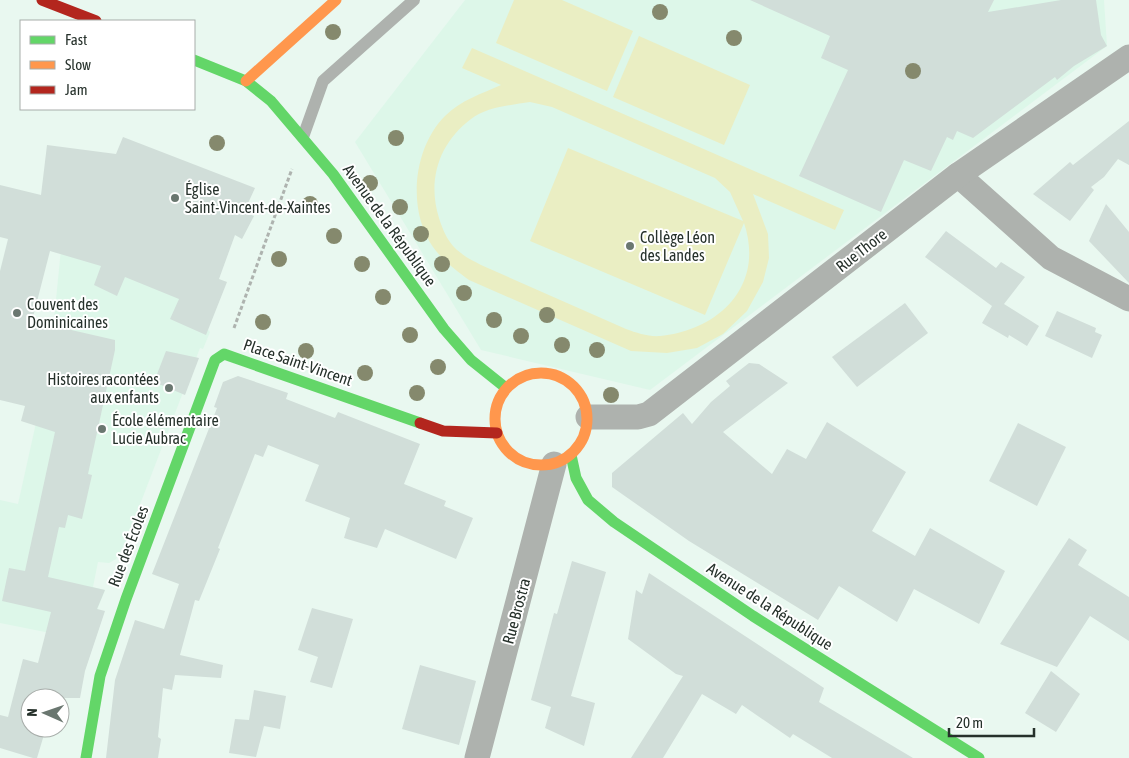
<svg xmlns="http://www.w3.org/2000/svg" width="1129" height="758" viewBox="0 0 1129 758" font-family="'Asap Condensed',sans-serif">
	<style>
		.built { fill: #ddf7e9 }
		.green { fill: #eaeec3; fill-rule: evenodd }
		.building { fill: #d1ded9 }
		.lines { fill: none; stroke-linecap: round; stroke-linejoin: round }
		.path { stroke: #aeb3af; stroke-width: 3; stroke-dasharray: 4 2.5; stroke-linecap: butt }
		.lane { stroke: #aeb2ae; stroke-width: 12 }
		.street { stroke: #aeb2ae; stroke-width: 25 }
		.fast { stroke: #63d668; stroke-width: 11 }
		.slow { stroke: #ff974d; stroke-width: 11 }
		.jam { stroke: #b3261e; stroke-width: 11 }
		.tree { fill: #85896d }
		.poi-dot { fill: #6a7770; stroke: #fff; stroke-width: 2 }
		.labels { text-anchor: middle; dominant-baseline: central; stroke-width: 4; stroke-linejoin: round; paint-order: stroke }
		.poi-label { font-size: 16px; fill: #26312b; stroke: #fff; text-anchor: start }
		.street-label { font-size: 16px; fill: #26312b; stroke: #fff }
	</style>
	<rect width="100%" height="100%" fill="#e9f8f0"/>
	<g class="built">
		<path d="M465 0H1104L1107 46 650 390 481 350 355 142Z"/>
		<path d="M62 239 139 251 210 332 203 349 200 348 126 541 116 559 109 563 98 562 93 587 105 590 85 640 0 623V500L18 504 50 360Z"/>
	</g>
	<g class="green">
		<path d="M514 0H562L633 31 607 91 496 43Z"/>
		<path d="M639 36 750 85 724 145 613 97Z"/>
		<path d="M472 48 844 210 835 230 753 194 768 234 769 258 763 282 747 311 723 334 697 348 667 353 631 351 469 280C457 271 442 260 433 247 407 210 413 148 445 116 461 100 481 94 501 85L462 68ZM530 102 552 107 715 178 730 192 743 221 568 148 530 241 705 315 744 223C765 285 720 330 660 336 649 337 637 333 626 329L481 265C474 261 466 258 461 253 449 245 443 231 439 218 427 180 439 143 471 119 486 107 512 105 530 102Z"/>
	</g>
	<g class="building">
		<path d="M750 0H994L988 12 1061 0H1096L1101 35 1107 46 1074 66 1057 80 1055 77 973 138 957 131 953 140 947 137 931 171 904 160 881 212 799 176 848 70 821 58 830 36Z"/>
		<path d="M1129 121V165L1118 159 1104 177 1091 187 1094 190 1070 221 1033 194 1070 162 1073 165Z"/>
		<path d="M123 137 255 188 244 212 254 216 242 239 235 235 219 279 227 282 206 335 170 319 179 299 125 277 117 296 94 285 101 266 50 251 32 321 115 340V350L88 474 92 475 82 519 68 515 65 528 59 527 48 577 105 590 97 609 105 611 85 671 80 698H30V728H46L37 758H33L0 748V715L8 717 23 659 38 663 51 612 2 601 9 568 25 571 55 432 21 421 25 406 0 400V271L8 239 0 237V185L41 195 47 145 116 154Z"/>
		<path d="M1106 204 1129 232V283L1089 241Z"/>
		<path d="M946 231 996 268 1001 262 1025 277 1004 304 1039 326 1027 346 1009 335 1008 338 982 323 992 306 925 257Z"/>
		<path d="M905 303 928 333 857 387 832 357Z"/>
		<path d="M1057 311 1096 328 1095 332 1102 335 1092 358 1045 336Z"/>
		<path d="M166 351 199 358 185 395 154 382Z"/>
		<path d="M749 363 759 364 788 383 723 432 772 474 787 449 806 459 827 422 906 472 872 531 915 556 930 528 1005 571 979 624 914 589 897 622 839 586 818 620 689 541 612 487V473L683 413 692 424 711 402 730 386 726 381Z"/>
		<path d="M238 376 288 393 286 399 335 418 338 412 420 444 404 484 446 501 444 506 473 518 456 559 385 529 377 548 344 538 350 518 305 501 319 465 268 445 263 457 255 454 218 548 220 549 199 601 195 600 180 655 223 665 221 678 175 675 172 690 163 688 158 737 161 739 158 758H106L115 680 135 620 164 629 179 584 152 574 217 408 214 407 223 382Z"/>
		<path d="M1018 423 1066 447 1037 506 989 481Z"/>
		<path d="M1069 538 1087 550 1078 565 1129 597V641L1090 616 1057 667 1000 644Z"/>
		<path d="M572 561 606 572 571 696 595 703 584 746 545 728 551 707 531 700 554 613 557 614Z"/>
		<path d="M649 573 824 688 819 702 913 758H832L793 734 790 738 742 705 736 714 702 694 663 758H631L683 676 676 674 628 639 636 590 642 594Z"/>
		<path d="M312 608 353 619 332 688 310 682 318 657 298 650Z"/>
		<path d="M420 665 476 681 459 745 402 729Z"/>
		<path d="M1051 671 1080 694 1056 732 1025 713Z"/>
		<path d="M254 690 286 696 280 729 264 726 256 757 229 753 235 719 249 720Z"/>
	</g>
	<g class="lines">
		<path class="path" d="M234 328 292 169"/>
		<path class="lane" d="M303 137 323 81 414 0"/>
		<g class="street">
			<path d="M958 175 1051 258 1129 299"/>
			<path d="M588 417H638L649 414 958 175 1129 57"/>
			<path d="M477 758 554 464"/>
		</g>
		<g class="fast">
			<path d="M194 60 246 81 271 101 333 174 444 329 471 360 506 388"/>
			<path d="M571 455 576 478 588 500 614 522 753 616 979 758"/>
			<path d="M86 758 100 676 126 599 215 360 224 354 420 423"/>
		</g>
		<g class="slow">
			<path d="M246 81 336 0"/>
			<circle cx="541" cy="419" r="46"/>
		</g>
		<g class="jam">
			<path d="M42 0 96 21"/>
			<path d="M420 423 443 431 497 433"/>
		</g>
	</g>
	<g class="tree">
		<circle cx="660" cy="12" r="8"/>
		<circle cx="333" cy="32" r="8"/>
		<circle cx="734" cy="38" r="8"/>
		<circle cx="913" cy="71" r="8"/>
		<circle cx="396" cy="138" r="8"/>
		<circle cx="217" cy="143" r="8"/>
		<circle cx="370" cy="183" r="8"/>
		<circle cx="310" cy="204" r="8"/>
		<circle cx="400" cy="207" r="8"/>
		<circle cx="421" cy="234" r="8"/>
		<circle cx="334" cy="236" r="8"/>
		<circle cx="279" cy="259" r="8"/>
		<circle cx="362" cy="264" r="8"/>
		<circle cx="442" cy="264" r="8"/>
		<circle cx="464" cy="293" r="8"/>
		<circle cx="383" cy="297" r="8"/>
		<circle cx="547" cy="315" r="8"/>
		<circle cx="494" cy="320" r="8"/>
		<circle cx="263" cy="322" r="8"/>
		<circle cx="410" cy="335" r="8"/>
		<circle cx="521" cy="336" r="8"/>
		<circle cx="562" cy="345" r="8"/>
		<circle cx="597" cy="350" r="8"/>
		<circle cx="306" cy="351" r="8"/>
		<circle cx="438" cy="367" r="8"/>
		<circle cx="365" cy="373" r="8"/>
		<circle cx="417" cy="393" r="8"/>
		<circle cx="611" cy="395" r="8"/>
	</g>
	<g class="poi-dot">
		<circle cx="175" cy="198" r="5"/>
		<circle cx="630" cy="246" r="5"/>
		<circle cx="17" cy="313" r="5"/>
		<circle cx="169" cy="388" r="5"/>
		<circle cx="102" cy="429" r="5"/>
	</g>
	<g class="labels">
		<g class="poi-label">
			<text x="185" y="189">Église<tspan x="185" dy="18">Saint-Vincent-de-Xaintes</tspan></text>
			<text x="640" y="237">Collège Léon<tspan x="640" dy="18">des Landes</tspan></text>
			<text x="27" y="304">Couvent des<tspan x="27" dy="18">Dominicaines</tspan></text>
			<text x="159" y="379" text-anchor="end">Histoires racontées<tspan x="159" dy="18">aux enfants</tspan></text>
			<text x="112" y="420">École élémentaire<tspan x="112" dy="18">Lucie Aubrac</tspan></text>
		</g>
		<g class="street-label">
			<text transform="translate(390 225) rotate(54)">Avenue de la République</text>
			<text transform="translate(861 250) rotate(-38)">Rue Thore</text>
			<text transform="translate(298 362) rotate(19)">Place Saint-Vincent</text>
			<text transform="translate(128 546) rotate(-69)">Rue des Écoles</text>
			<text transform="translate(770 606) rotate(33)">Avenue de la République</text>
			<text transform="translate(516 611) rotate(-75)">Rue Brostra</text>
		</g>
	</g>
	<rect x="20" y="20" width="175" height="90" fill="#ffffff" stroke="#a8adaa"/>
	<rect x="30" y="36" width="25" height="8" fill="#63d668" stroke="#a8adaa"/>
	<text x="65" y="45" font-size="15" fill="#26312b">Fast</text>
	<rect x="30" y="61" width="25" height="8" fill="#ff974d" stroke="#a8adaa"/>
	<text x="65" y="70" font-size="15" fill="#26312b">Slow</text>
	<rect x="30" y="86" width="25" height="8" fill="#b3261e" stroke="#a8adaa"/>
	<text x="65" y="95" font-size="15" fill="#26312b">Jam</text>
	<g transform="translate(45 713) rotate(272)"><circle r="24" fill="#ffffff" stroke="#a8adaa"/>
	<path d="M0-4L9 19L0 12L-9 19Z" fill="#6a7770"/>
	<text y="-8" font-size="14" font-weight="bold" text-anchor="middle" fill="#26312b">N</text>
	</g>
	<path d="M949 728v8h85v-8" fill="none" stroke="#26312b" stroke-width="2.5"/>
	<text x="956" y="728" font-size="15" fill="#26312b" stroke="#ffffff" stroke-width="4" paint-order="stroke">20 m</text>
</svg>
